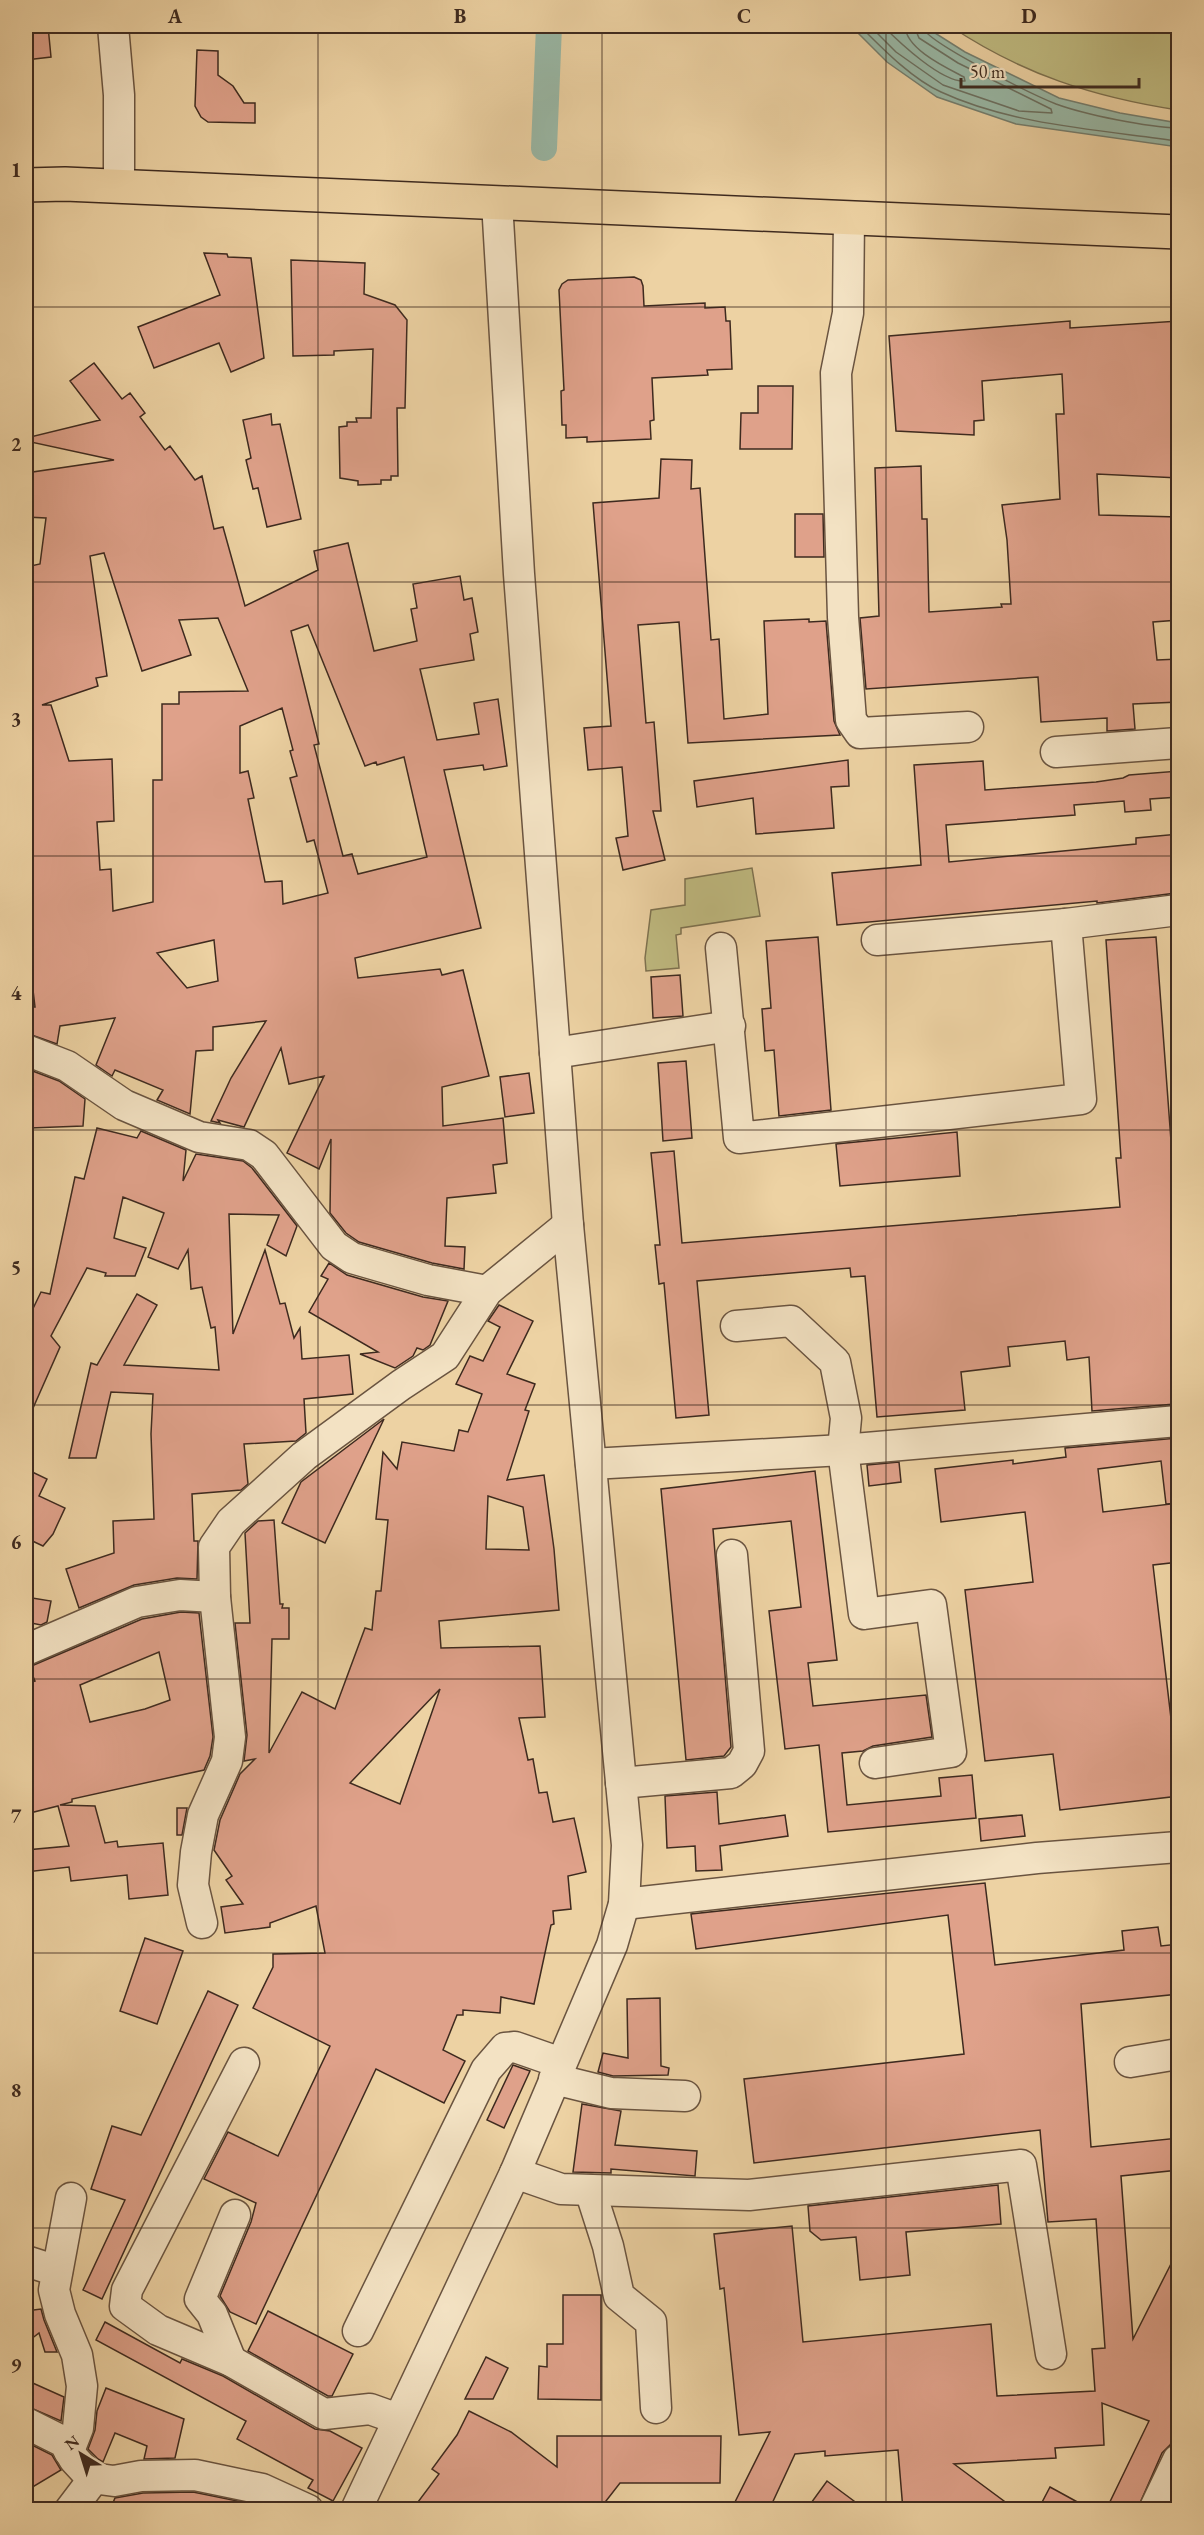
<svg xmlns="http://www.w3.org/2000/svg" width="1204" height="2535" viewBox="0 0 1204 2535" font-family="'EB Garamond',serif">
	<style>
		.green { fill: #bfba80; stroke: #7e7250; stroke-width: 1.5 }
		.water { fill: #99b8a6; stroke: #757f70; stroke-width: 1.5 }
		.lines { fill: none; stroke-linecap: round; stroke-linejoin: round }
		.shore { stroke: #6c7162; stroke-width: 1.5 }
		.canal { stroke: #99b8a6; stroke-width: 26 }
		.building { fill: #dfa18a; stroke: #3e2a1f; stroke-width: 1.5; fill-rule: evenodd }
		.minor-casing { stroke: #6a5440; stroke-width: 33 }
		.major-casing { stroke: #3e2a1f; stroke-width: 36 }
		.minor { stroke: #f3e2c3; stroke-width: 30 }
		.major { stroke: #edd2a3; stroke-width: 33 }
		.grid { fill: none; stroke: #3e2a1f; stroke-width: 1.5; stroke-opacity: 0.55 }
		.neatline { fill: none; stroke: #3e2a1f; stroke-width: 2 }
		.grid-label { font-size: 20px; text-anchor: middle; font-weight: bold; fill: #3e2a1f }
	</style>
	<rect width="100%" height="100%" fill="#edd2a3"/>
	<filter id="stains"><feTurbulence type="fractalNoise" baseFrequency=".00333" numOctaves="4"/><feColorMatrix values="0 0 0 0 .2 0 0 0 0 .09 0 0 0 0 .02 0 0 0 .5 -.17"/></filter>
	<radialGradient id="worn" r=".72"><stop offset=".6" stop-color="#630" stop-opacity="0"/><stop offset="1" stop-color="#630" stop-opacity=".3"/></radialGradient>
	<g class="green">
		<path d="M950 26H1178V110C1093 97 1022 74 950 26Z"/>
		<path d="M752 868 760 916 681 928V934L676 935 679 968 646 971 645 958 651 910 685 905V879Z"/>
	</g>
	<path class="water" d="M851 26H924L965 52 1059 98 1120 113 1178 123V147L1016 124 937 97 887 62Z"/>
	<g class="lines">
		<g class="shore">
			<path d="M860 26C882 48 912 79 941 92 1012 125 1101 130 1178 141"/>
			<path d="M870 26 896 52 943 85 1019 111 1052 113 1051 109 958 63 919 38 914 26"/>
			<path d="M883 26C899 42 942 83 965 81L964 77C945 67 906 49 905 26"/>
			<path d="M922 26C923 41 1036 96 1056 104 1086 115 1147 127 1178 128"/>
		</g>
		<path class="canal" d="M544 148 549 26"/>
	</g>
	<g class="building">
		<path d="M26 26H48L51 57 26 60Z"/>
		<path d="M197 50 218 51V75L233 86 244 103H255V123L208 122 201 117 195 106Z"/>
		<path d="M204 253 227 254 228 257 251 258 264 358 231 372 219 343 154 368 138 327 220 295Z"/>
		<path d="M291 260 365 263 364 294 395 305 407 320 405 408H397L398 476H391V480H381V484L358 485V481L340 478 339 427 347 426V422H357L356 418H371L373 349 334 351V355L293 356Z"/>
		<path d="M634 277 641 280 643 286 644 306 705 303V308L725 307 726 321H730L732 369 707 370 708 375 652 378 654 420 650 421 651 439 587 442V437L566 438V425H562L561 391 564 390 559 290 562 284 568 280Z"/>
		<path d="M1070 321V328L1179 321V478L1097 474 1099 515 1179 517V550H1172L1171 593H1175V600L1179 599V620L1153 622 1157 660 1179 659V702L1133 704 1135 729 1107 731V718L1041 722 1038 677 866 689 860 618 879 616 875 468 921 466 922 519H927L929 612 1002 607 1001 604H1011L1007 540 1002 505 1060 499 1056 414H1064L1062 374 982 381 984 420 974 421V435L896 431 889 336Z"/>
		<path d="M94 363 122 399 130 393 145 413 140 417 165 450 170 446 195 480 202 476 214 529 223 527 245 606 318 570 314 551 348 543 374 651 417 641 411 609 417 608 413 584 460 576 464 600 472 598 478 632 470 634 474 660 420 669 437 740 479 734 474 703 498 699 507 766 484 770 483 765 444 770 481 928 355 958 358 978 440 969 442 975 463 970 489 1076 442 1087 443 1126 503 1118 507 1163 493 1165 496 1193 447 1198 445 1246 465 1247 464 1269 432 1263 359 1242 346 1233 330 1213 331 1139 319 1169 287 1153 324 1076 289 1084 281 1048 244 1127 218 1120 220 1123 211 1121 231 1078 266 1021 213 1027V1050L196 1051 190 1114 157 1100 163 1090 115 1070 112 1076 96 1065 115 1018 60 1026 57 1044 26 1033V1007H35L26 931V567L40 564 46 518 26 517V473L114 460 26 441V438L100 420 70 381ZM104 553 142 671 191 655 179 620 218 618 248 691 179 692V704H162V780H153V902L113 911 111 869 100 870 97 822 114 821 112 759 69 761 51 705H42L98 686 96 678 107 676 90 556ZM308 625 365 766 376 762 377 765 404 757 427 857 358 874 352 854 343 856 314 745 319 744 291 631ZM282 708 293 750 290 751 297 776 290 778 307 842 314 840 328 893 283 904 282 881 265 882 248 799 254 798 248 771 240 773V726ZM214 940 218 981 187 988 157 953Z"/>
		<path d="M758 386H793L792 449H740L741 413H758Z"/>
		<path d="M271 414 272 425 280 424 301 519 267 527 258 488 253 489 246 460 251 458 243 420Z"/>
		<path d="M661 459 692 460 691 489 700 488 711 640 719 639 724 719 768 714 764 621 809 619V622L826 621 834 721 840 735 688 743 679 622 638 625 646 723 654 722 661 811H653L665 860 623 870 616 838 628 836 622 767 588 770 584 728 611 726 593 503 659 498Z"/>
		<path d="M795 514H823L824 557H795Z"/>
		<path d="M848 760 849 786 831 787 834 828 756 834 753 798 697 807 694 781Z"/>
		<path d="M983 761 985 790 1096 782 1123 778 1129 775 1179 771V797L1150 799 1151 810 1125 812 1124 801 1074 805 1075 815 946 825 949 862 1136 844V838L1179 834V875H1175L1176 893 1097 903V901L837 925 832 873 921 865 914 765Z"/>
		<path d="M818 937 831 1110 779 1116 774 1050 765 1051 762 1009 771 1008 766 941Z"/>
		<path d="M1156 937 1171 1141 1179 1140V1379L1173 1380 1175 1404 1092 1411 1089 1357 1067 1360 1065 1341 1008 1347 1010 1366 961 1372 965 1410 877 1417 865 1276 851 1277 850 1268 697 1281 709 1415 676 1418 664 1283 659 1284 655 1245H660L651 1153 674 1151 682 1243 1120 1207 1116 1158H1121L1106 940Z"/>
		<path d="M680 975 683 1016 653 1018 651 977Z"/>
		<path d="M686 1061 692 1138 663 1141 658 1063Z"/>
		<path d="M30 1070 59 1081 85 1099 83 1126 30 1128Z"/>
		<path d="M529 1073 534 1113 505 1117 500 1077Z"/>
		<path d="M97 1128 137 1138 141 1131 186 1150 183 1181 196 1154 243 1161 252 1168 297 1226 286 1256 267 1245 279 1215 229 1214 233 1334 265 1250 280 1304 285 1303 294 1338 300 1328 302 1359 349 1355 353 1394 304 1399 306 1433 296 1441 244 1444 248 1484 241 1490 192 1494 194 1541H198L197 1579 177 1578 134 1585 79 1608 66 1569 114 1553 113 1521 154 1519 151 1434 153 1394 111 1392 96 1458H69L91 1363 97 1365 137 1294 157 1305 124 1365 219 1370 215 1327 211 1328 202 1287 191 1289 188 1250 178 1269 148 1257 164 1213 123 1197 114 1238 146 1248 135 1276H105L106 1273 87 1268 51 1336 60 1347 26 1424V1323L41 1292 50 1294 75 1177 84 1179Z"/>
		<path d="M957 1132 960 1176 840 1186 836 1144Z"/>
		<path d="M329 1263 347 1275 423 1297 448 1301 430 1345 423 1350 417 1348 413 1356 395 1368 360 1354 378 1352 309 1312 328 1279 321 1276Z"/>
		<path d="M499 1305 533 1321 507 1374 535 1384 525 1410 529 1411 507 1480 544 1475 554 1549 559 1610 439 1621 441 1648 540 1646 545 1717 519 1718 528 1760 533 1759 539 1793 547 1792 553 1822 574 1818 586 1872 568 1876 571 1909 553 1911 554 1924 551 1925 534 2004 501 1997 500 2013 463 2010V2015H457L443 2050 465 2061 444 2103 376 2069 256 2324 230 2312 220 2296 251 2222 256 2203 204 2179 228 2132 278 2156 330 2046 253 2008 273 1967V1954L325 1953 316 1906 270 1923V1927L225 1933 221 1907 243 1904 226 1880 232 1876 214 1850 220 1820 240 1774 255 1759 244 1761 247 1735 235 1623H250L245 1533 258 1521 274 1520 280 1604H283L282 1608H289V1639H272L269 1753 302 1692 335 1709 365 1628 372 1630 376 1591H381L388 1520 376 1519 383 1452 397 1469 402 1442 454 1451 459 1430 468 1432 482 1394 456 1384 470 1356 483 1361 500 1327 488 1321ZM488 1496 523 1507 529 1550 486 1549ZM440 1689 400 1804 350 1783Z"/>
		<path d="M384 1419 325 1543 282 1523 301 1482Z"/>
		<path d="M1178 1438 1179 1503 1166 1504 1161 1461 1098 1469 1103 1512 1179 1503V1562L1153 1565 1174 1744 1179 1743V1796L1060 1810 1053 1754 985 1761 965 1590 1033 1582 1025 1512 941 1522 935 1469 1013 1460V1464L1066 1457 1065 1448Z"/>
		<path d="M899 1462 901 1482 869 1486 867 1465Z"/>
		<path d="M26 1469 47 1479 39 1496 65 1508 53 1534 43 1546 26 1538Z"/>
		<path d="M815 1471 837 1660 808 1663 813 1706 926 1695 932 1737 873 1746 863 1751 842 1753 847 1805 941 1796 939 1778 972 1775 976 1818 828 1832 819 1745 785 1749 769 1611 801 1607 791 1521 713 1529 731 1747 724 1756 686 1760 661 1489Z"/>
		<path d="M26 1597 51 1601 47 1622 41 1625 26 1622Z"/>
		<path d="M181 1612 199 1613 213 1737 210 1756 204 1770 72 1799V1802L60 1805 95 1806 105 1843 117 1841 118 1847 163 1843 168 1895 129 1899 127 1875 71 1881 69 1867 26 1872V1850L69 1846 58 1806 26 1814V1684L35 1681 29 1667 142 1619ZM159 1652 170 1700 145 1709 90 1722 80 1685Z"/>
		<path d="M717 1792 719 1824 785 1815 788 1836 720 1846 722 1870 696 1871 695 1846 667 1848 665 1796Z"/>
		<path d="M177 1808H187L182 1835H177Z"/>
		<path d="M1022 1815 1025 1836 981 1841 979 1819Z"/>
		<path d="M985 1883 995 1965 1124 1950 1122 1931 1158 1927 1161 1946 1179 1944V1994L1081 2004 1091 2147 1179 2138V2170L1121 2176 1133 2339 1179 2248V2427L1170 2445 1162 2453 1137 2510H1106L1149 2421 1102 2403 1104 2445 1055 2448 1056 2458 954 2464 1016 2510H903L898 2450 825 2456V2451L795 2454 769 2510H731L770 2432 739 2435 724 2288 720 2289 714 2234 792 2226 803 2342 991 2324 997 2396 1095 2391 1092 2349 1105 2348 1096 2219 1048 2222 1040 2130 754 2163 744 2079 964 2054 948 1915 696 1949 691 1914Z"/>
		<path d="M145 1938 183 1951 157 2024 120 2011Z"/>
		<path d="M208 1991 238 2005 102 2299 83 2290 125 2200 91 2189 112 2126 141 2135Z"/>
		<path d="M660 1998 661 2066 669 2068 668 2075 613 2076 598 2072 603 2053 628 2058 627 1999Z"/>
		<path d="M513 2065 530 2071 504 2128 487 2120Z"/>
		<path d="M582 2104 621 2111 615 2145 697 2151 695 2176 611 2169V2173L573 2172Z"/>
		<path d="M998 2185 1001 2224 906 2232 910 2275 860 2280 856 2237 821 2240 810 2231 808 2206Z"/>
		<path d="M563 2295H601V2400L538 2399 539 2366 547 2367V2344H563Z"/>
		<path d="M41 2309 44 2320 57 2352H45L39 2333 26 2343V2311Z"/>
		<path d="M268 2311 353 2354 332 2396H328L248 2351Z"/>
		<path d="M105 2322 180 2363 182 2359 223 2376 315 2429 330 2431 362 2448 333 2501 308 2488 313 2480 237 2439 246 2421 96 2340Z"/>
		<path d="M486 2357 508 2368 493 2399H465Z"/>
		<path d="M26 2380 64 2397 61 2421 26 2406Z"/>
		<path d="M106 2388 184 2419 175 2458 144 2459 147 2446 115 2433 103 2462 98 2459 88 2449 95 2430 97 2411Z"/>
		<path d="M469 2411 511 2432 557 2467V2436H721L720 2483H620L599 2510H412L439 2474 432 2469 457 2435Z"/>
		<path d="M26 2442 52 2455 61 2470 26 2491Z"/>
		<path d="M827 2481 866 2510H806Z"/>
		<path d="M1050 2487 1092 2510H1038Z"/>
		<path d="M193 2492 257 2505 265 2510H110L115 2498 143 2493Z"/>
	</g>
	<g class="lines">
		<g class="minor-casing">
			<g id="minor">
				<path d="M113 26 119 95V186"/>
				<path d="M849 217 848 313 836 373 843 617 851 720 860 733 968 727"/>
				<path d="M1056 752 1178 743"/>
				<path d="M877 940 1066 924 1178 910"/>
				<path d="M721 948 739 1138 1081 1099 1066 924"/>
				<path d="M26 1050 67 1066 124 1105 199 1137 249 1145 264 1155 334 1246 352 1258 428 1280 487 1291"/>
				<path d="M555 1053 730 1026"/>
				<path d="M736 1326 791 1321 835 1362 846 1418 843 1450 864 1614 931 1605 951 1752 875 1763"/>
				<path d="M591 1464 843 1450 1178 1421"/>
				<path d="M26 1650 137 1602 180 1595 215 1597"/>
				<path d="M621 1783 731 1773 742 1764 749 1751 732 1555"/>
				<path d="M624 1904 1037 1858 1178 1847"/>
				<path d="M202 1923 193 1885 196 1852 203 1815 227 1761 230 1737 215 1597 214 1547 231 1522 304 1456 401 1385 445 1356 487 1291 568 1225"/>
				<path d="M1130 2062 1178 2054"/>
				<path d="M244 2063 127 2290 125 2306 158 2330 231 2361 324 2414 370 2409 398 2419"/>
				<path d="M554 2079 611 2093 685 2096"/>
				<path d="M515 2173 561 2189 749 2195 1021 2165 1051 2354"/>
				<path d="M590 2190 608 2246 619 2296 651 2322 656 2408"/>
				<path d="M26 2261 57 2271"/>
				<path d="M358 2331 486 2070 505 2048 515 2047 561 2063"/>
				<path d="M231 2361 212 2314 200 2299 235 2215"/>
				<path d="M26 2423 64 2442 74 2459 87 2473 99 2479 114 2481 141 2476 195 2475 262 2489 308 2510"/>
				<path d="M69 2451 78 2428 82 2386 77 2355 60 2314 54 2290 71 2198"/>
				<path d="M70 2510 95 2477"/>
				<path d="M356 2510 515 2173 612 1945 624 1904 627 1845 568 1225 519 574 497 202"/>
				<path d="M1154 2510 1178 2460"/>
			</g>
		</g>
		<g class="major-casing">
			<path id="major" d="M26 185 65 184 1178 232"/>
		</g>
		<use href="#minor" class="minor"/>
		<use href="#major" class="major"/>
	</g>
	<path class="grid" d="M318 26V2510M602 26V2510M886 26V2510M26 307H1178M26 582H1178M26 856H1178M26 1130H1178M26 1405H1178M26 1679H1178M26 1953H1178M26 2228H1178"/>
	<rect width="1204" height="2535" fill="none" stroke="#edd2a3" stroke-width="66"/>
	<g transform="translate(81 2454) rotate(322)" stroke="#f3e2c3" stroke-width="4.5" paint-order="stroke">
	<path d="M0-4.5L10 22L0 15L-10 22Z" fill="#3e2a1f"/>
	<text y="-9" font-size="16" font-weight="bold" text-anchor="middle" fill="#3e2a1f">N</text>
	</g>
	<path d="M961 78v9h178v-9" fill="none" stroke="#3e2a1f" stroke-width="3"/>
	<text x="970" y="78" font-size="18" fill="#3e2a1f" stroke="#f3e2c3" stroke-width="4.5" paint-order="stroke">50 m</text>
	<rect x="33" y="33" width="1138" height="2469" class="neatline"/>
	<g class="grid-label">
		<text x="175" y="23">A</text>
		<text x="460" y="23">B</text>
		<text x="744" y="23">C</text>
		<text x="1029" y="23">D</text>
		<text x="16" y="177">1</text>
		<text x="16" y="451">2</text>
		<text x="16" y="726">3</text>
		<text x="16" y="1000">4</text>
		<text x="16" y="1274">5</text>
		<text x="16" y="1549">6</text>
		<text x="16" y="1823">7</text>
		<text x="16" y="2097">8</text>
		<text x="16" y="2372">9</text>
	</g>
	<rect width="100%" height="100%" filter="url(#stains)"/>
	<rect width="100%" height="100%" fill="url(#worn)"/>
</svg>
